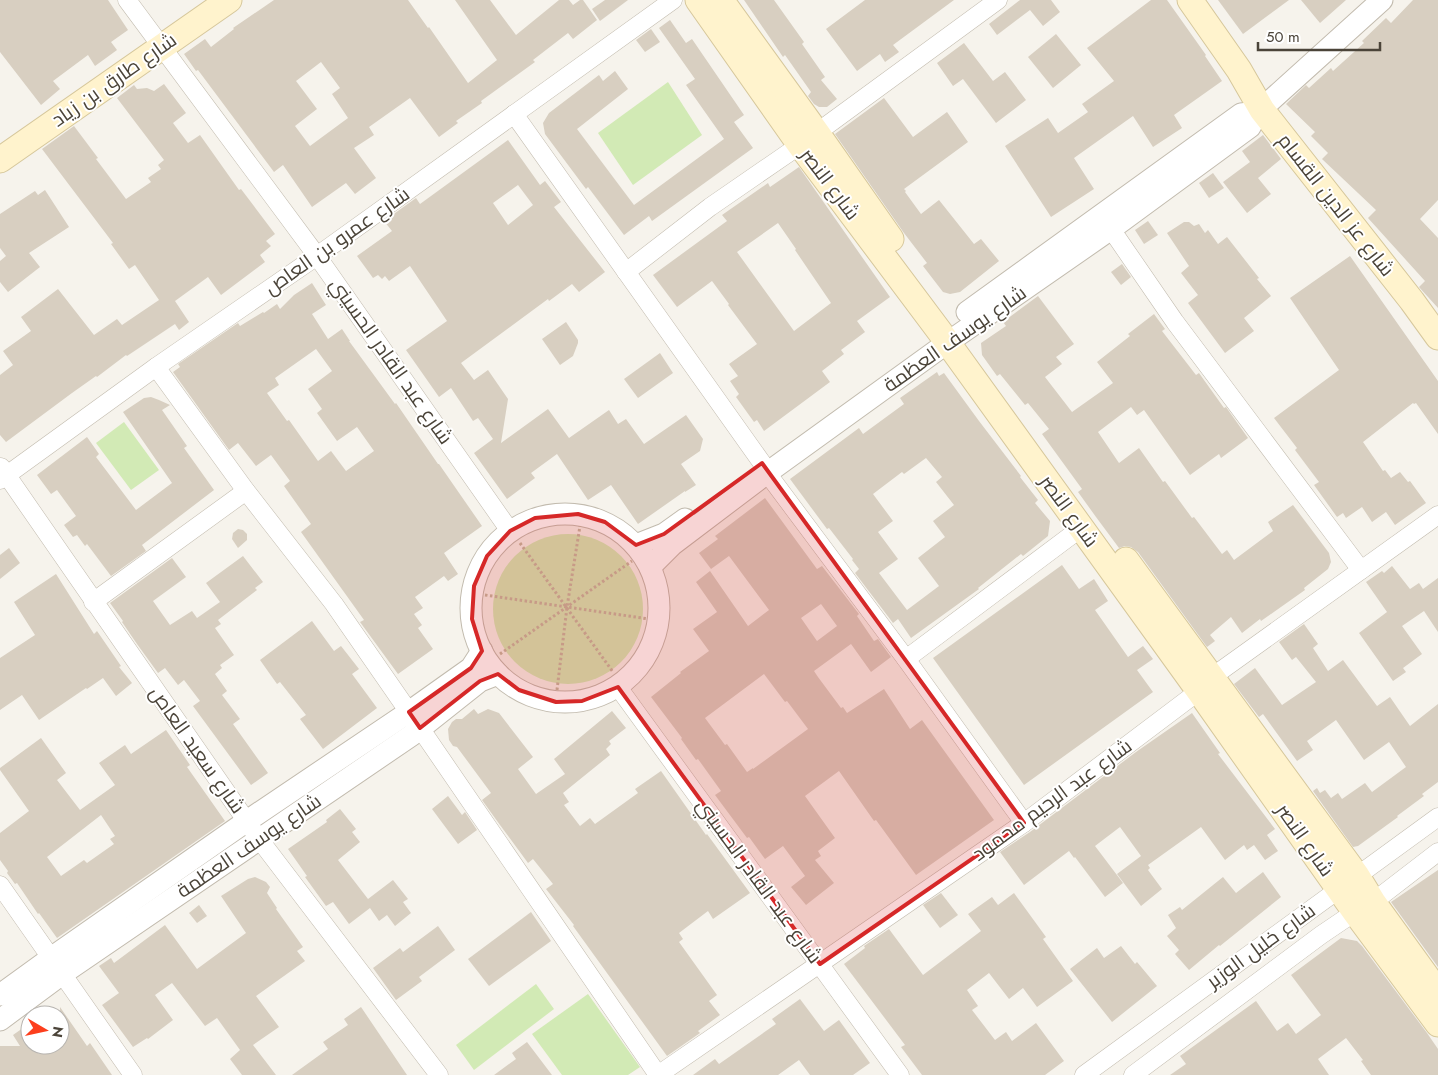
<svg xmlns="http://www.w3.org/2000/svg" width="1438" height="1075" viewBox="0 0 1438 1075" font-family="Jost,Cairo,sans-serif">
	<style>
		.green { fill: #d2eab5 }
		.building { fill: #d8cfc1; fill-rule: evenodd }
		.lines { fill: none; stroke-linecap: round; stroke-linejoin: round }
		.minor-casing { stroke: #c2bbae; stroke-width: 19 }
		.tertiary-casing { stroke: #c2bbae; stroke-width: 23 }
		.secondary-casing { stroke: #d6c79b; stroke-width: 27 }
		.path { stroke: #c4b79f; stroke-width: 3; stroke-dasharray: 2.5 2.5; stroke-linecap: butt }
		.minor { stroke: #fff; stroke-width: 18 }
		.tertiary { stroke: #fff; stroke-width: 21 }
		.secondary { stroke: #fff3cd; stroke-width: 25 }
		.marked { fill: #d62828; fill-opacity: 0.2; stroke: #d62828; stroke-width: 4; stroke-linejoin: round }
		.labels { text-anchor: middle; dominant-baseline: central; stroke-width: 4; stroke-linejoin: round; paint-order: stroke }
		.street-label { font-size: 20px; fill: #4b4439; stroke: #fff }
	</style>
	<rect width="100%" height="100%" fill="#f6f3ec"/>
	<g class="green">
		<path d="M668 82 702 135 633 185 598 133Z"/>
		<path d="M124 422 159 470 131 490 96 443Z"/>
		<circle cx="568" cy="609" r="75"/>
		<path d="M536 984 554 1009 474 1070 456 1045Z"/>
		<path d="M588 994 640 1067 628 1075H562L532 1034Z"/>
	</g>
	<g class="building">
		<path d="M0 0H108L128 30 111 42 117 50 95 66 88 55 53 81 60 89 41 105 0 52Z"/>
		<path d="M274 0H408L428 28 429 27 468 83 497 60 455 0H490L516 35 559 0H569L573 5 580 0H583L597 20 573 39 568 33 533 60 535 62 481 101 482 103 456 121 458 123 439 137 410 98 369 127 374 135 354 148 376 178 355 194 346 183 312 207 283 165 274 172 198 70 196 71 184 54 205 39 211 47 234 29 233 28ZM321 62 340 88 332 94 348 118 310 146 295 126 317 109 296 81Z"/>
		<path d="M605 0H628L600 21 592 9Z"/>
		<path d="M744 0H774L804 42 802 44 825 77 821 80 837 99 827 107H819L814 104 808 96 811 92 785 55 783 57Z"/>
		<path d="M865 0H954L893 45 899 52 885 62 880 54 857 71 826 29Z"/>
		<path d="M1020 0H1051L1060 12 1043 26 1030 10 997 35 989 24Z"/>
		<path d="M1151 0H1167L1206 55 1205 56 1222 81 1174 115 1182 128 1153 147 1133 116 1074 158 1094 189 1051 217 1005 146 1048 118 1058 133 1088 112 1082 104 1114 81 1087 48Z"/>
		<path d="M1218 0H1289L1243 34Z"/>
		<path d="M1301 0H1346L1320 23Z"/>
		<path d="M1413 0H1438V200L1420 219 1438 238V308L1419 287 1425 281 1368 218 1376 210 1322 159 1328 153 1311 136 1315 132 1286 104 1306 85 1309 88 1331 68 1333 71 1364 43 1362 41 1386 18 1391 23Z"/>
		<path d="M670 20 686 43 692 39 744 115 734 122 753 148 652 221 649 216 624 235 588 187 586 189 545 134 543 123 549 113 599 75 603 81 615 71 628 89 577 129 634 205 724 139 686 85 695 79 659 28Z"/>
		<path d="M651 29 660 42 645 52 636 40Z"/>
		<path d="M1056 34 1081 65 1053 88 1028 57Z"/>
		<path d="M964 43 993 81 1005 72 1026 100 996 123 963 79 953 86 937 63Z"/>
		<path d="M164 84 186 113 173 123 188 143 200 135 239 190 241 189 275 234 266 241 271 246 260 255 265 262 221 295 208 277 175 301 189 322 179 330 175 324 127 356 126 355 97 377 96 376 72 393 6 442 0 435V375L13 365 3 351 31 331 21 317 58 289 94 335 117 319 122 325 159 300 135 265 129 269 111 244 113 243 42 149 74 126 98 158 96 159 126 199 151 182 148 178 161 169 158 165 164 160 117 98 134 85 137 89 147 88 154 91Z"/>
		<path d="M884 98 913 137 947 112 968 142 904 189 906 191 905 192 921 214 939 200 974 244 981 239 999 261 960 292 950 294 943 292 923 266 927 263 904 233 835 134Z"/>
		<path d="M1263 135 1281 159 1258 178 1271 194 1247 213 1223 182 1250 162 1242 151Z"/>
		<path d="M508 140 540 185 545 181 561 202 554 207 605 272 579 292 572 284 549 301 548 299 461 363 474 380 488 370 508 399 501 443 548 409 569 438 609 410 618 424 626 419 644 444 686 415 703 439 700 451 681 464 696 485 685 492V491L638 524 611 485 588 500 557 454 531 473 535 478 507 499 474 453 493 439 478 418 473 421 451 388 439 397 406 350 447 321 410 266 389 281 385 276 382 279 378 275 373 278 357 256 392 231 384 221 416 198 420 204ZM518 185 533 205 508 225 493 203Z"/>
		<path d="M799 167 890 297 857 321 865 332 841 350 844 354 822 371 830 382 764 431 757 420 754 422 736 397 739 394 730 381 738 376 729 364 757 344 728 305 729 304 712 281 677 307 653 275 727 221 722 215 768 183 770 187ZM778 223 796 249 795 250 831 303 794 331 737 252Z"/>
		<path d="M1213 173 1224 188 1209 198 1199 183Z"/>
		<path d="M45 190 69 227 29 253 40 267 8 292 0 282V261L6 256 0 248V214L35 191 38 195Z"/>
		<path d="M1148 221 1158 235 1144 244 1135 230Z"/>
		<path d="M1184 222H1189L1194 226 1199 224 1205 233 1208 230 1218 244 1227 237 1259 278 1257 279 1271 296 1244 318 1254 331 1225 353 1188 303 1198 295 1181 273 1189 266 1167 233Z"/>
		<path d="M1350 256 1438 381V434L1416 403 1414 404 1413 403 1363 442 1383 471 1385 470 1391 478 1400 472 1408 482 1410 481 1426 503 1395 525 1386 512 1372 522 1362 507 1346 518 1343 513 1337 517 1314 485 1319 482 1295 450 1297 448 1274 418 1339 370 1290 298Z"/>
		<path d="M1122 264 1131 277 1121 285 1111 272Z"/>
		<path d="M312 283 326 305 312 314 328 339 342 329 350 341H349L395 404 396 403 438 464H439L482 526 444 553 458 574 448 581 444 576 415 597 423 608 414 614 422 625 418 628 433 649 398 674 360 622 364 620 301 532 311 524 284 486 290 481 271 455 256 466 238 443 229 450 173 372 180 367 178 364 238 323 240 326 263 312 264 313 277 304 280 309 294 295ZM316 349 332 371 308 389 322 409 317 413 337 441 357 427 374 451 346 471 331 451 318 461 289 420 287 421 267 393 279 385 275 378Z"/>
		<path d="M1038 296 1074 344 1056 357 1062 364 1045 377 1072 412 1113 383 1097 362 1130 336 1128 334 1154 314 1165 329 1162 331 1196 375 1199 373 1224 408 1226 407 1248 438 1221 458 1219 454 1190 475 1144 410 1137 415 1131 407 1098 432 1119 463 1139 448 1163 482 1165 481 1192 518 1194 517 1222 554 1227 550 1234 560 1273 531 1268 522 1293 505 1329 553 1331 562 1328 569 1304 588 1305 590 1261 621 1260 619 1242 633 1231 617 1210 635 1215 641 1207 647 1138 552 1131 547 1125 546 1119 548 1096 517 1078 492 1082 489 1042 434 1049 429 1028 403 1025 405 1000 374 997 376 982 355 981 343 1006 326 1003 322Z"/>
		<path d="M566 322 578 340V343L573 356 560 365 542 339Z"/>
		<path d="M660 353 673 373 638 398 624 379Z"/>
		<path d="M937 372 939 376 944 373 979 421 1021 476 1020 477 1038 500 1035 503 1050 521 1048 536 1023 556 1021 554 978 588 979 589 911 638 898 619 893 623 855 573 859 569 852 560 853 559 829 528 827 529 790 479 859 428 863 434 904 404 900 398ZM926 458 942 477 936 482 954 505 933 521 945 537 918 558 939 586 907 610 879 573 898 559 878 532 893 521 873 494 902 472 904 474Z"/>
		<path d="M151 397 159 400 170 405 162 410 187 446 184 448 214 490 142 545 146 551 111 576 87 544 85 546 77 535 73 537 64 525 76 516 57 490 51 494 37 475 87 437 99 454 96 457 136 510 172 483 123 412 144 398Z"/>
		<path d="M765 498 817 569 822 566 859 614 857 616 874 641 878 639 891 657 871 672 851 644 814 671 818 677 841 708 843 707 847 713 884 689 910 729 922 720 994 820 916 875 876 820 874 821 839 771 805 796 835 838 818 851 821 856 815 860 834 883 806 905 791 887 805 876 783 846 765 859 749 837 747 838 715 795 721 791 698 759 696 760 681 739 682 738 651 697 681 673 680 672 709 651 693 629 717 612 696 582 710 571 748 626 769 610 729 556 711 569 699 553 718 539 715 536ZM821 604 837 626 817 641 801 618ZM764 674 785 702 787 701 808 729 753 769V768L747 772 727 744 725 745 705 718Z"/>
		<path d="M238 529 243 530 247 534V540L238 548 232 539 233 533Z"/>
		<path d="M9 548 20 563 0 579V555Z"/>
		<path d="M243 556 263 582 255 588 257 590 218 620 221 624 215 628 234 655 220 665 222 668 215 674 227 691 222 695 240 719 233 724 268 773 251 785 193 706 200 701 184 680 178 685 165 668 158 673 137 644 122 622 123 621 110 603 172 558 186 577 153 601 170 625 192 611 197 618 220 602 206 583Z"/>
		<path d="M1062 565 1079 589 1094 579 1108 601 1095 610 1128 657 1143 646 1153 659 1137 670 1153 692 1024 785 933 658Z"/>
		<path d="M1392 566 1410 589 1419 583 1423 589 1438 578V632L1424 611 1402 626 1422 654 1403 668 1406 672 1393 681 1359 633 1387 612 1366 582 1382 571 1384 573Z"/>
		<path d="M56 574 94 634 97 631 121 666 119 667 132 683 116 696 103 678 87 689 86 688 39 720 22 695 0 710V658L35 635 14 602Z"/>
		<path d="M312 621 334 651 341 646 359 669 352 674 377 708 323 749 300 719 306 715 280 682 277 684 260 660Z"/>
		<path d="M1304 624 1318 644 1313 648 1328 671 1343 660 1377 706 1390 697 1410 726 1438 704V782L1422 794 1424 796 1397 816 1398 817 1358 846 1353 847 1313 791 1317 788 1320 793 1325 790 1331 798 1338 793 1342 799 1365 783 1372 792 1406 767 1389 742 1364 760 1336 720 1307 741 1313 750 1297 761 1263 714 1259 717 1234 684 1255 668 1282 705 1316 682 1296 657 1292 660 1279 642Z"/>
		<path d="M474 709 478 714 488 709 499 713 533 757 518 769 536 794 565 774 554 759 612 711 626 728 609 741 611 744 606 749 610 755 563 793 569 802 564 805 580 826 590 818 595 824 638 793 635 789 661 771 706 835 707 834 750 893 713 919 708 911 679 933 683 939 679 942 717 995 709 1001 720 1015 698 1031 700 1033 667 1056 573 926 574 925 546 889 553 884 533 859 528 863 500 825 482 800 491 793 457 747 453 746 449 740 448 729 452 722 456 719H462Z"/>
		<path d="M1192 713 1220 753 1218 754 1275 829 1267 835 1278 851 1265 860 1254 845 1247 850 1244 845 1225 860 1201 827 1148 865 1150 868 1148 870 1162 889 1141 906 1117 874 1141 856 1120 827 1095 846 1123 883 1105 897 1075 857 1074 858 1069 851 1024 885 1000 852 1030 832 1136 752Z"/>
		<path d="M166 730 190 765 187 767 225 821 57 938 39 913 38 914 17 883 15 884 7 873 8 871 0 860V833L29 811 0 770V768L41 738 66 773 57 780 80 810 115 785 99 763 125 745 131 754ZM101 815 115 836 110 839 114 844 87 863 84 860 61 876 47 857Z"/>
		<path d="M448 796 462 815 465 812 477 830 458 844 432 809Z"/>
		<path d="M340 809 356 829 352 832 360 842 338 860 368 899 393 880 408 899 403 902 411 913 395 926 387 915 379 921 370 908 349 924 333 902 326 906 305 877 307 876 288 849 327 822 326 820Z"/>
		<path d="M1438 870V967L1391 902Z"/>
		<path d="M1263 872 1281 897 1220 946 1219 945 1189 970 1175 954 1179 950 1167 936 1176 928 1168 915 1180 907 1182 910 1223 877 1236 893Z"/>
		<path d="M255 877 266 882 270 887 267 893 277 908 276 909 303 947 297 951 305 961 256 996 279 1027 253 1045 276 1075H242L230 1059 240 1050 217 1018 205 1026 172 983 155 995 173 1020 148 1039 147 1038 133 1047 102 1005 119 993 99 966 111 958 114 963 165 925 197 969 246 933 221 896 248 879Z"/>
		<path d="M941 893 958 915 940 928 923 905Z"/>
		<path d="M1014 893 1046 937 1043 939 1073 981 1037 1007 1023 988 1009 999 989 973 967 990 978 1006 972 1010 995 1040 1006 1032 1012 1041 1036 1023 1064 1061 1045 1075H922L901 1047 905 1045 844 964 865 948 864 946 889 929 923 975 981 931 968 914 992 897 998 905Z"/>
		<path d="M199 905 207 916 197 923 189 913Z"/>
		<path d="M531 912 551 941 489 986 468 959Z"/>
		<path d="M438 926 455 950 419 977 422 981 396 1000 373 968 400 948 403 952Z"/>
		<path d="M1341 938 1357 941 1362 946 1427 1033 1438 1049V1075H1371L1361 1061 1363 1060 1346 1038 1318 1059 1329 1075H1170L1186 1064 1180 1056 1256 1001 1277 1031 1288 1023 1296 1034 1321 1015 1291 975Z"/>
		<path d="M1121 946 1135 964 1137 962 1157 986 1112 1022 1070 969 1097 948 1104 958Z"/>
		<path d="M800 999 824 1031 839 1020 870 1063 853 1075H810L799 1060 778 1075H693L715 1059 719 1064 776 1024 772 1019Z"/>
		<path d="M60 1007 87 1046 90 1043 112 1075H0V1046H20L13 1035 30 1023V1045H60Z"/>
		<path d="M361 1007 407 1075H292L328 1049 323 1042 348 1025 344 1019Z"/>
		<path d="M527 1042 552 1075H494L516 1059 512 1053Z"/>
	</g>
	<g class="lines">
		<g class="minor-casing">
			<g id="minor">
				<path d="M127 0 317 256 510 531"/>
				<path d="M514 114 762 463 767 473 906 659 1024 823"/>
				<path d="M1111 229 1175 322 1361 570"/>
				<path d="M626 272 710 207 800 145 998 0"/>
				<path d="M156 367 246 491 334 604 420 728 658 1075"/>
				<path d="M1 467 259 839 439 1075"/>
				<path d="M0 480 156 367 317 256 673 0"/>
				<path d="M93 602 246 491"/>
				<path d="M906 659 1081 528"/>
				<path d="M618 687 900 1075"/>
				<path d="M0 885 133 1075"/>
				<path d="M658 1075 1024 823 1199 691 1212 677 1438 515"/>
				<path d="M1084 1075 1438 817"/>
				<path d="M1133 1075 1321 935 1355 912 1373 902 1438 852"/>
			</g>
		</g>
		<g class="tertiary-casing">
			<g id="tertiary">
				<path d="M967 312 1241 114 1258 112"/>
				<circle cx="565" cy="608" r="94"/>
				<path d="M636 545 664 534 685 519"/>
				<path d="M650 567 672 545 767 473 947 343 1111 229 1250 127 1258 112 1382 0"/>
				<path d="M0 995 51 958 247 821 409 712 471 668 482 651"/>
				<path d="M0 1020 62 974 412 735 480 681 498 674"/>
			</g>
		</g>
		<g class="secondary-casing">
			<g id="secondary">
				<path d="M698 0 800 145 940 332 1199 691 1355 912 1438 1024"/>
				<path d="M721 0 817 133 891 239"/>
				<path d="M1190 0 1239 70 1262 110 1412 301 1438 337"/>
				<path d="M0 160 229 0"/>
				<path d="M1126 560 1357 876 1373 902 1438 992"/>
			</g>
		</g>
		<g class="path">
			<path d="M520 543 613 672"/>
			<path d="M485 595 649 619"/>
			<path d="M500 654 632 561"/>
			<path d="M557 690 567 607 580 526"/>
		</g>
		<use href="#minor" class="minor"/>
		<use href="#tertiary" class="tertiary"/>
		<use href="#secondary" class="secondary"/>
	</g>
	<path class="marked" d="M762 463 1024 823 820 964 618 687 582 701 556 702 519 690 498 674 480 681 420 728 409 712 471 668 482 651 472 619 474 586 487 556 510 531 535 518 578 514 605 522 636 545 664 534Z"/>
	<g class="labels">
		<g class="street-label">
			<text transform="translate(114 80) rotate(-35)">شارع طارق بن زياد</text>
			<text transform="translate(830 184) rotate(53)">شارع النصر</text>
			<text transform="translate(1336 205) rotate(52)">شارع عز الدين القسام</text>
			<text transform="translate(337 241) rotate(-35)">شارع عمرو بن العاص</text>
			<text transform="translate(955 339) rotate(-35)">شارع يوسف العظمة</text>
			<text transform="translate(391 361) rotate(55)">شارع عبد القادر الحسيني</text>
			<text transform="translate(1069 511) rotate(54)">شارع النصر</text>
			<text transform="translate(197 750) rotate(55)">شارع سعيد العاص</text>
			<text transform="translate(1052 800) rotate(-36)">شارع عبد الرحيم محمود</text>
			<text transform="translate(1305 840) rotate(55)">شارع النصر</text>
			<text transform="translate(249 846) rotate(-34)">شارع يوسف العظمة</text>
			<text transform="translate(759 881) rotate(54)">شارع عبد القادر الحسيني</text>
			<text transform="translate(1261 946) rotate(-36)">شارع خليل الوزير</text>
		</g>
	</g>
	<g transform="translate(45 1030) rotate(99)"><circle r="24" fill="#ffffff" stroke="#b7b4b0"/>
	<path d="M0-4L9 19L0 12L-9 19Z" fill="#fc3f1d"/>
	<text y="-8" font-size="14" font-weight="bold" text-anchor="middle" fill="#4b4439">N</text>
	</g>
	<path d="M1258 42v8h122v-8" fill="none" stroke="#4b4439" stroke-width="2.5"/>
	<text x="1266" y="42" font-size="15" fill="#4b4439" stroke="#ffffff" stroke-width="4" paint-order="stroke">50 m</text>
</svg>
